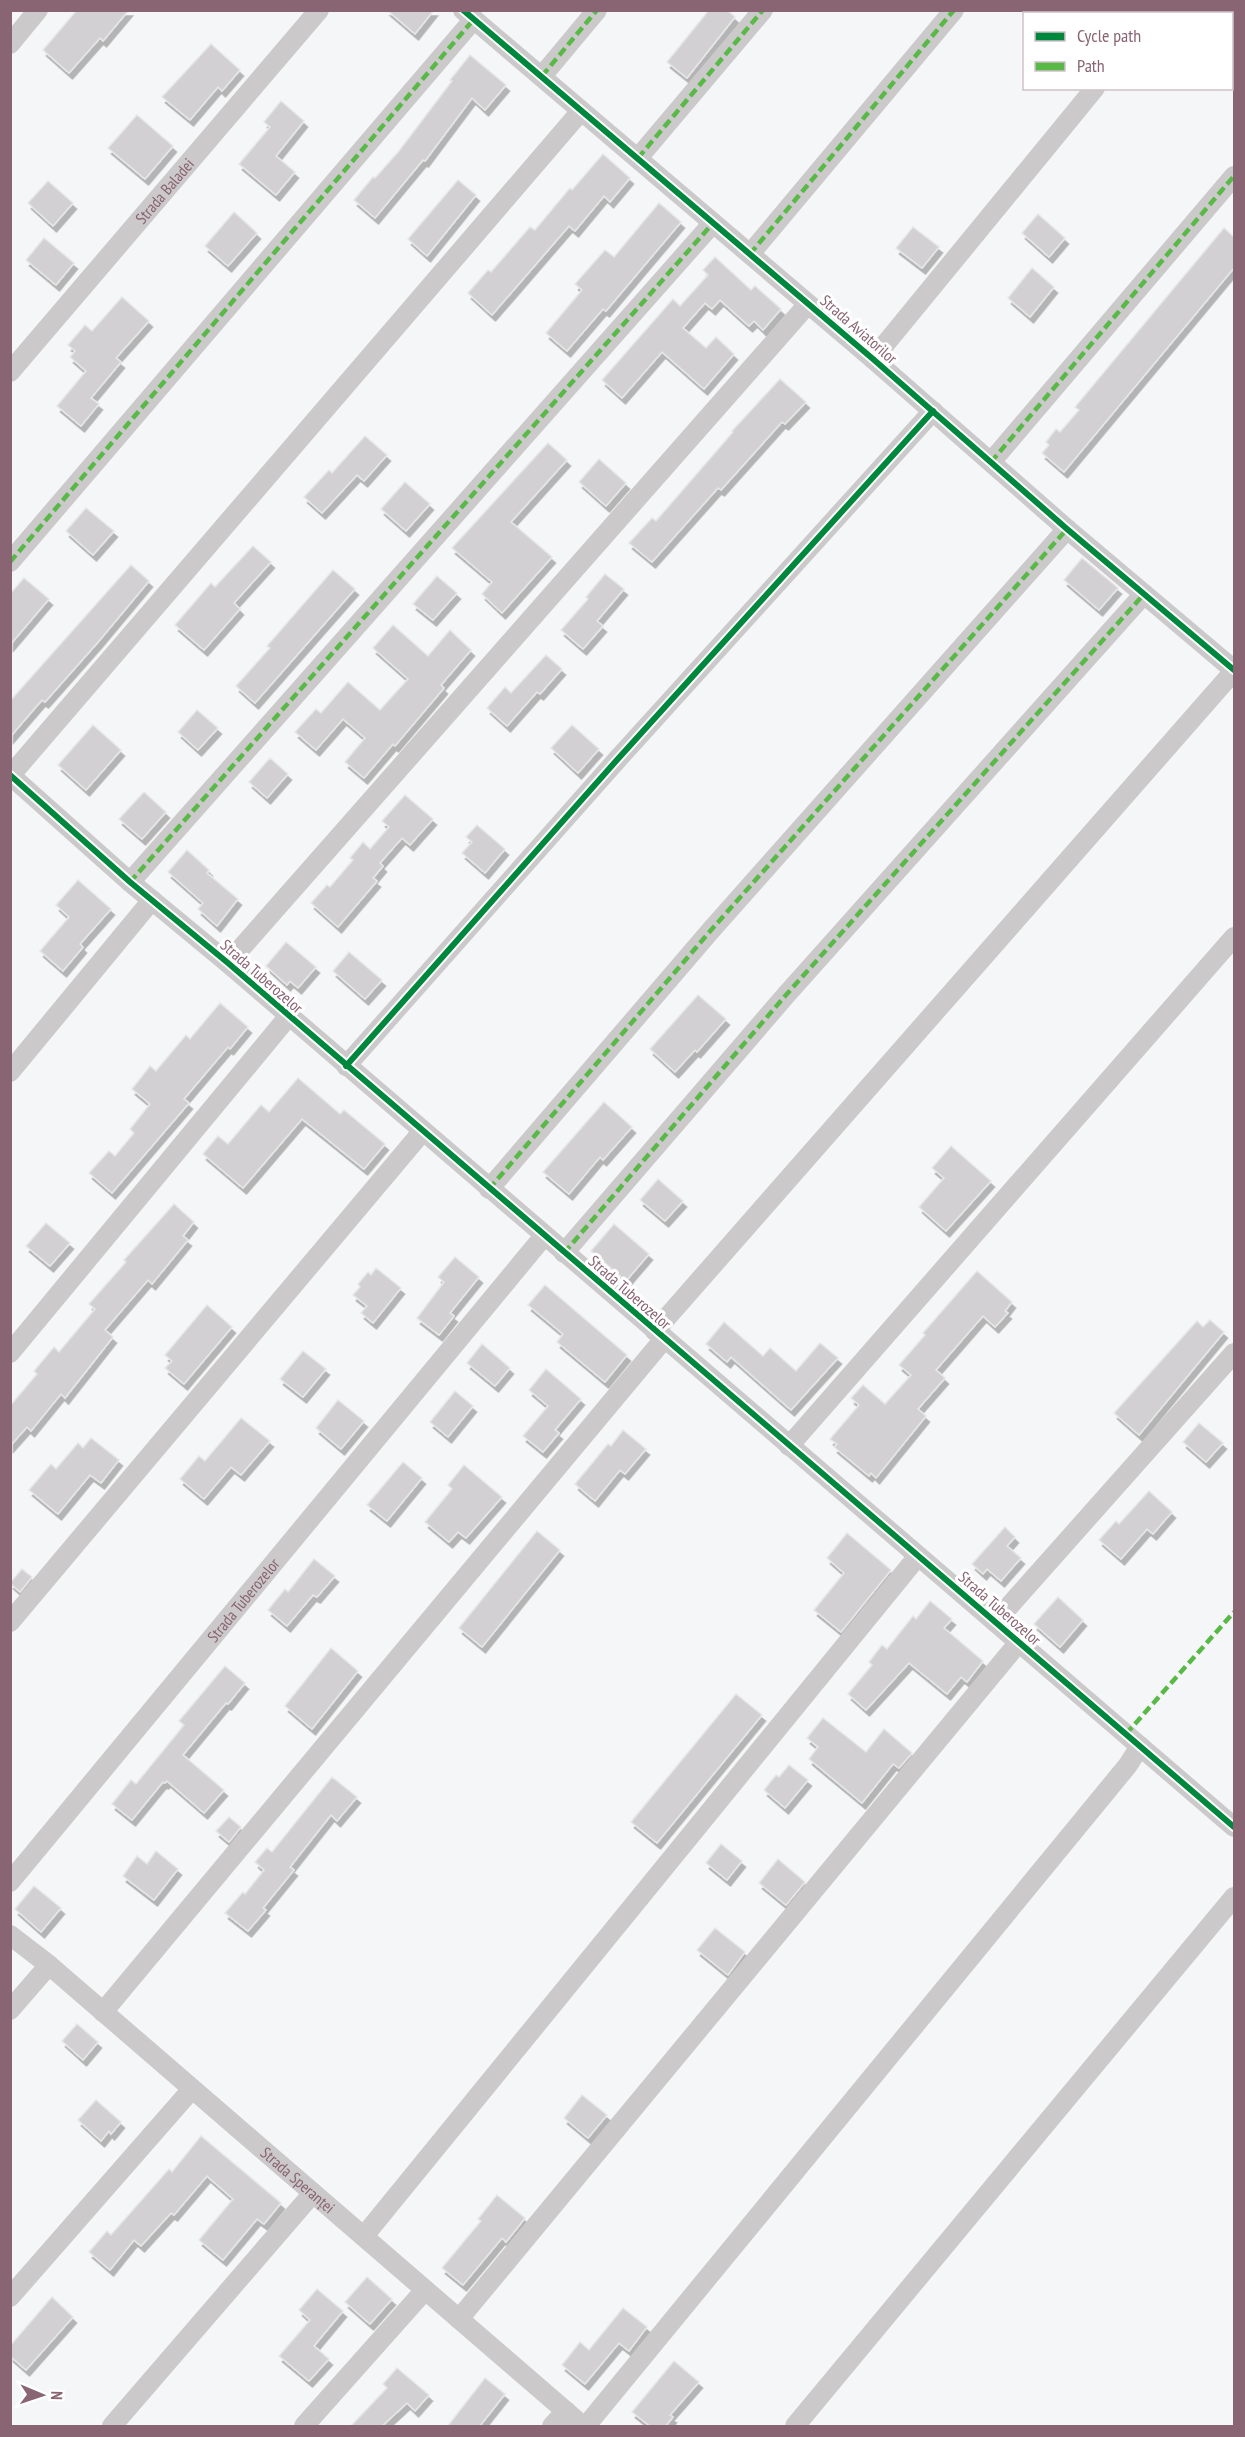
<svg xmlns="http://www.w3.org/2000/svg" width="1245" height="2437" viewBox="0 0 1245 2437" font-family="'PT Sans Narrow',sans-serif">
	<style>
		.building { fill: #d2d0d2; stroke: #e5e6e6; stroke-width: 1.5; filter: url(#shadow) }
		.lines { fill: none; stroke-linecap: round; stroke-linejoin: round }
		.minor { stroke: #cbc9ca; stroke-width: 20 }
		.quiet { stroke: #58b947; stroke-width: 4.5; stroke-dasharray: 9 4.5; stroke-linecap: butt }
		.cycleway-casing { stroke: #fff; stroke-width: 10 }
		.cycleway { stroke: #00873e; stroke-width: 6 }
		.labels { text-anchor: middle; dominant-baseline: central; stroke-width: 6; stroke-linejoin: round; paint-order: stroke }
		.street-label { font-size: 16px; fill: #896472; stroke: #fff }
	</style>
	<defs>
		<filter id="shadow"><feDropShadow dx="3.5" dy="6" stdDeviation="0" flood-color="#0004"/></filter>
	</defs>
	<rect width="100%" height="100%" fill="#f5f6f7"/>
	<g class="building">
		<path d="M77 10H129L103 41 100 38 69 73 43 50Z"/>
		<path d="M387 10H434L415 34Z"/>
		<path d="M709 10H727L735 17 687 78 667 62Z"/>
		<path d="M211 44 240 70 222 91 218 87 190 120 162 97Z"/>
		<path d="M470 55 506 85 485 110 472 98 425 161 423 160 375 218 354 200 373 177 375 178 399 151 452 81 450 80Z"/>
		<path d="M281 101 304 121 276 156 295 172 276 195 239 164 270 127 264 122Z"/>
		<path d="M137 115 173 146 145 179 108 148Z"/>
		<path d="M603 154 630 178 610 202 604 196 575 231 569 226 492 315 468 293 488 270 491 272 530 227 535 230 570 188 572 190Z"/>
		<path d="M458 180 476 195 427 256 408 239Z"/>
		<path d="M48 181 73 203 53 226 28 203Z"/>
		<path d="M659 203 681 222 606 311 603 309 567 351 546 333 582 290 575 284 605 250 614 257Z"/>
		<path d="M234 212 257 233 228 266 205 246Z"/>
		<path d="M1038 214 1065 238 1049 257 1022 233Z"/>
		<path d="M913 227 939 247 922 268 896 248Z"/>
		<path d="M1224 228 1234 237V268L1064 472 1042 453 1049 445 1046 442 1056 429 1060 432 1079 410 1075 407Z"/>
		<path d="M44 238 74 263 56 285 26 260Z"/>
		<path d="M715 257 751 290 755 286 781 309 763 330 754 321 749 326 720 300 712 309 705 303 683 328 706 348 716 337 734 354 704 389 662 352 622 398 602 380 673 299 680 306 708 275 703 270Z"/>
		<path d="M1032 268 1054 287 1030 317 1008 298Z"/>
		<path d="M122 297 149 321 116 358 121 362 91 398 99 404 81 426 57 406 86 371 70 357 75 351 68 345 85 325 92 331Z"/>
		<path d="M780 379 806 402 785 424 782 422 721 490 718 488 652 562 629 543 652 518 656 521 733 432 732 431Z"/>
		<path d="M365 436 387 455 364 481 357 475 322 513 304 497 329 470 332 473Z"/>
		<path d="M548 443 567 460 511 522 552 557 502 613 482 594 492 582 452 548Z"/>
		<path d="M599 459 626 483 606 506 579 482Z"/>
		<path d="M405 482 430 504 406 531 381 509Z"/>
		<path d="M86 508 114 531 93 555 66 531Z"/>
		<path d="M253 546 271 562 234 603 240 609 204 650 175 625 211 583 215 587Z"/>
		<path d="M1082 558 1118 588 1099 610 1064 580Z"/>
		<path d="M131 565 149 581 99 641 45 702 42 700 10 737V701Z"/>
		<path d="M333 570 355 589 255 703 236 686 270 648 267 646Z"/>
		<path d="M605 574 624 589 597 621 603 626 583 649 561 630 588 599 586 597Z"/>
		<path d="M437 576 457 593 433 620 413 604Z"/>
		<path d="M24 578 49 599 10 645V594Z"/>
		<path d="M393 625 428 656 450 630 471 650 441 685 444 688 395 746 393 744 364 778 345 762 365 738 343 719 316 750 295 732 316 709 321 713 348 682 380 710 408 679 373 648Z"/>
		<path d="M546 655 562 669 540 694 537 692 507 726 487 708 505 687 511 693Z"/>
		<path d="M197 710 218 728 198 750 178 732Z"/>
		<path d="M93 725 121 750 86 790 58 765Z"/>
		<path d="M572 725 599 749 578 773 551 748Z"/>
		<path d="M270 758 288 774 267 798 249 782Z"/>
		<path d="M144 792 166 812 142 839 119 819Z"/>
		<path d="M405 795 433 819 410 845 402 838 380 863 383 866 373 878 377 881 338 927 311 903 327 885 330 887 353 860 350 858 363 842 370 849 389 827 382 821Z"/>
		<path d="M477 825 505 849 485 873 462 853 472 842 466 837Z"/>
		<path d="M187 850 209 870 207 873 238 899 217 926 198 909 203 903 168 872Z"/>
		<path d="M78 880 111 909 80 944 83 947 63 971 40 951 69 917 56 905Z"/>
		<path d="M286 942 316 967 298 988 290 981 287 985 266 966Z"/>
		<path d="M349 952 382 980 365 999 333 971Z"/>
		<path d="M698 995 726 1019 697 1052 695 1050 675 1072 650 1049Z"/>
		<path d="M220 1003 248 1027 230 1049 228 1047 184 1099 189 1103 112 1193 89 1173 109 1151 115 1156 134 1133 130 1129 150 1104 132 1089 150 1066 156 1071 186 1035 190 1039Z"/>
		<path d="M298 1078 340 1114 344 1110 385 1144 364 1169 302 1119 243 1188 203 1154 218 1136 228 1144 261 1105 269 1112Z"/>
		<path d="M604 1102 632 1127 603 1160 600 1157 569 1194 543 1172Z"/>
		<path d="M951 1146 991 1181 946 1231 919 1207 944 1178 932 1168Z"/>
		<path d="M658 1179 683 1201 665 1221 640 1200Z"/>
		<path d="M174 1204 194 1222 183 1236 188 1240 152 1284 148 1280 105 1330 113 1337 65 1398 61 1394 31 1431 27 1427 10 1446V1406L37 1374 34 1371 54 1347 59 1352 95 1309 89 1304 126 1262 124 1260Z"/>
		<path d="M46 1223 70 1243 50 1266 26 1246Z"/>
		<path d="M614 1224 649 1254 626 1281 591 1251Z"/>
		<path d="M455 1257 479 1277 450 1313 454 1316 439 1335 417 1318 444 1282 438 1277Z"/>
		<path d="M376 1268 401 1288 373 1323 361 1313 367 1306 353 1295 360 1287 358 1284 368 1272 371 1275Z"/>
		<path d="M977 1271 1012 1302 1005 1311 1008 1313 995 1327 983 1316 936 1370 945 1378 918 1409 926 1416 876 1478 871 1473 869 1476 834 1447 837 1444 830 1439 859 1405 851 1398 863 1385 885 1404 911 1375 899 1365 925 1335 923 1333Z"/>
		<path d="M545 1285 627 1355 605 1382 557 1342 563 1334 528 1305Z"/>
		<path d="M207 1305 232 1327 184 1384 165 1368 172 1361 165 1355Z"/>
		<path d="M1210 1320 1224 1332 1139 1435 1114 1413 1197 1321 1203 1327Z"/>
		<path d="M724 1322 763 1356 770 1348 796 1371 820 1343 838 1358 791 1410 731 1357 727 1362 706 1344Z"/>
		<path d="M482 1344 510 1368 495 1386 467 1363Z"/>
		<path d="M303 1351 326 1369 303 1397 280 1379Z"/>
		<path d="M546 1369 581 1399 555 1430 559 1433 543 1452 523 1436 548 1406 529 1390Z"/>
		<path d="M455 1391 473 1406 448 1437 430 1422Z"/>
		<path d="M338 1400 364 1421 341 1449 316 1428Z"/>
		<path d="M241 1418 270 1441 241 1475 231 1467 204 1499 180 1479 199 1456 205 1461Z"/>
		<path d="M1199 1423 1223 1443 1206 1462 1183 1442Z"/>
		<path d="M623 1430 646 1449 625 1474 620 1470 595 1501 575 1484 608 1444 611 1446Z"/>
		<path d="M91 1438 119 1460 101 1483 90 1475 58 1514 29 1490 51 1464 56 1469 78 1443 83 1448Z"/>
		<path d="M403 1462 422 1478 387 1521 367 1505Z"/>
		<path d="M464 1465 502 1497 466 1538 458 1532 449 1542 425 1522 452 1489 448 1485Z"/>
		<path d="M1149 1491 1172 1512 1153 1534 1147 1529 1121 1559 1099 1540 1116 1521 1119 1524Z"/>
		<path d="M1005 1527 1015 1537 1007 1546 1021 1558 1001 1581 987 1569 983 1574 972 1564Z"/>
		<path d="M537 1531 560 1550 482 1647 459 1628Z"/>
		<path d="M847 1533 891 1570 841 1632 814 1610 844 1573 827 1558Z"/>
		<path d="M314 1559 335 1576 317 1597 313 1595 287 1626 268 1610 285 1589 288 1592Z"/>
		<path d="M22 1569 32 1577 20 1592 10 1583Z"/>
		<path d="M1058 1597 1083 1620 1060 1647 1034 1624Z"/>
		<path d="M930 1601 952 1619 944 1628 983 1661 967 1682 961 1677 947 1694 909 1663 866 1710 848 1694 872 1665 869 1662 882 1645 887 1649 913 1616 916 1619Z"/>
		<path d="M331 1648 358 1671 312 1729 285 1706Z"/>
		<path d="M225 1666 245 1683 228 1704 226 1703 183 1755 224 1790 204 1813 167 1781 165 1783 163 1782 132 1820 112 1804 131 1780 136 1784 184 1725 179 1721Z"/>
		<path d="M736 1694 762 1715 657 1843 631 1822Z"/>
		<path d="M823 1718 866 1752 884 1729 912 1753 899 1768 893 1764 862 1803 809 1759 818 1747 807 1738Z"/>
		<path d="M789 1765 808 1780 785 1808 764 1790 776 1775 779 1777Z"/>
		<path d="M332 1777 357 1797 337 1821 331 1815 290 1867 294 1870 263 1908 266 1910 248 1931 225 1913 243 1892 245 1894 264 1870 255 1862 267 1848 272 1852Z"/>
		<path d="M229 1817 241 1827 229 1842 216 1831Z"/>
		<path d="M721 1844 742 1861 727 1880 706 1863Z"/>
		<path d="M156 1851 178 1869 154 1900 123 1876 137 1856 147 1864Z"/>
		<path d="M778 1859 805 1882 786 1905 759 1883Z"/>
		<path d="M34 1886 61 1908 41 1932 15 1909Z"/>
		<path d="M715 1928 745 1952 728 1975 697 1950Z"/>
		<path d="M77 2024 98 2042 83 2060 62 2041Z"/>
		<path d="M582 2095 607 2115 588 2138 564 2118Z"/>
		<path d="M96 2100 121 2122 111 2134 109 2131 101 2141 78 2120Z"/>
		<path d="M201 2136 281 2203 264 2224 257 2219 223 2260 199 2240 233 2199 207 2176 174 2215 171 2213 141 2246 134 2240 110 2270 89 2252 107 2231 111 2235 169 2169 172 2172Z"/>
		<path d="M497 2195 525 2218 506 2242 502 2238 463 2285 442 2268 481 2221 478 2219Z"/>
		<path d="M367 2277 392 2299 370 2324 345 2302Z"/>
		<path d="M317 2289 343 2311 314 2346 329 2359 309 2381 279 2356 310 2320 299 2310Z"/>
		<path d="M52 2297 73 2317 26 2370 10 2356V2346Z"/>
		<path d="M623 2308 647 2327 629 2351 619 2343 585 2384 562 2365 580 2342 589 2350Z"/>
		<path d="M674 2361 699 2382 670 2415 673 2417 665 2427H651L632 2412Z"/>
		<path d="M397 2368 429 2395 415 2411 407 2403 381 2427H350L387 2388 383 2384Z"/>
		<path d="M485 2378 505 2394 479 2427H447Z"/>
	</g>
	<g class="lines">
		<g class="minor">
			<path d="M463 10 873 359 1067 529 1234 670"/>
			<path d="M1156 14 1159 10"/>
			<path d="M10 44 38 10"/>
			<path d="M542 76 597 10"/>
			<path d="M638 158 763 10"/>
			<path d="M750 254 954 10"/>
			<path d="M873 359 1095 88"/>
			<path id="s1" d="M10 372 319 10"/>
			<path d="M991 462 1234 176"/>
			<path d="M10 562 474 19"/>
			<path d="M10 775 130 882 228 963 1234 1827"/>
			<path d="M10 776 581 111"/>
			<path d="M130 882 713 223"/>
			<path d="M228 963 808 304"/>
			<path d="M346 1066 616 761 933 411"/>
			<path d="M10 1072 152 900"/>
			<path d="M489 1189 712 929 1067 529"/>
			<path d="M564 1253 786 995 1144 594"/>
			<path d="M655 1331 1234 671"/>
			<path d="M10 1353 288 1017"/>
			<path d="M789 1446 1234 937"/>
			<path d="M10 1622 422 1132"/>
			<path d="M995 1622 1234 1353"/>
			<path id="s2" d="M10 1882 544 1236"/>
			<path id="s3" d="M10 1935 49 1965 583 2426"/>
			<path d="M10 2010 49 1965"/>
			<path d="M103 2012 664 1339"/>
			<path d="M364 2236 918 1556"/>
			<path d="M10 2297 192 2089"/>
			<path d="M459 2319 1019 1642"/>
			<path d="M112 2426 313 2193"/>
			<path d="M304 2426 425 2290"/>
			<path d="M552 2426 566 2411"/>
			<path d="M586 2426 1128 1765 1140 1746"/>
			<path d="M795 2426 1234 1897"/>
		</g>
		<g class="quiet">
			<path d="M542 76 597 10"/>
			<path d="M638 158 763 10"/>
			<path d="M750 254 954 10"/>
			<path d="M991 462 1234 176"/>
			<path d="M10 562 474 19"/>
			<path d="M130 882 713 223"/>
			<path d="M489 1189 712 929 1067 529"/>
			<path d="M564 1253 786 995 1144 594"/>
			<path d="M1126 1734 1234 1612"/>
		</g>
		<g class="cycleway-casing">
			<g id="cycleway">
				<path d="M463 10 873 359 1067 529 1234 670"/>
				<path d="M10 775 130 882 228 963 1234 1827"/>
				<path d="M346 1066 616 761 933 411"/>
			</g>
		</g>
		<use href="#cycleway" class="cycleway"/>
	</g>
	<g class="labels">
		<g class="street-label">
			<text stroke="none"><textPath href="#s1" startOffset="238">Strada Baladei</textPath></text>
			<text transform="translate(859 329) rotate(41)">Strada Aviatorilor</text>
			<text transform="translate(262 976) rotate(41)">Strada Tuberozelor</text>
			<text transform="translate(630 1292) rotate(41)">Strada Tuberozelor</text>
			<text stroke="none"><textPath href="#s2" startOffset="366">Strada Tuberozelor</textPath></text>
			<text transform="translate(1000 1608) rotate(41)">Strada Tuberozelor</text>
			<text stroke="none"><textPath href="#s3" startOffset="378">Strada Speranței</textPath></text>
		</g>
	</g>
	<rect width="1245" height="2437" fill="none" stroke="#896472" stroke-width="24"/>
	<rect x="1023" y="12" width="210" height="78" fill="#ffffff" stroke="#d0c1c7" stroke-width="1.5"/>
	<rect x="1035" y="32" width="30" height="9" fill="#00873e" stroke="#d0c1c7" stroke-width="1.5"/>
	<text x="1077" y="42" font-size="18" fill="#896472">Cycle path</text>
	<rect x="1035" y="62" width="30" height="9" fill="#58b947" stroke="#d0c1c7" stroke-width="1.5"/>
	<text x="1077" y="72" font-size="18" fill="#896472">Path</text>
	<g transform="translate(42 2395) rotate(92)" stroke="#ffffff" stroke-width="4.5" paint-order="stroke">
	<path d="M0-4.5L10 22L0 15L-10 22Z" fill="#896472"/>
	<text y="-9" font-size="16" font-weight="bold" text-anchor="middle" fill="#896472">N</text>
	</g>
</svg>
